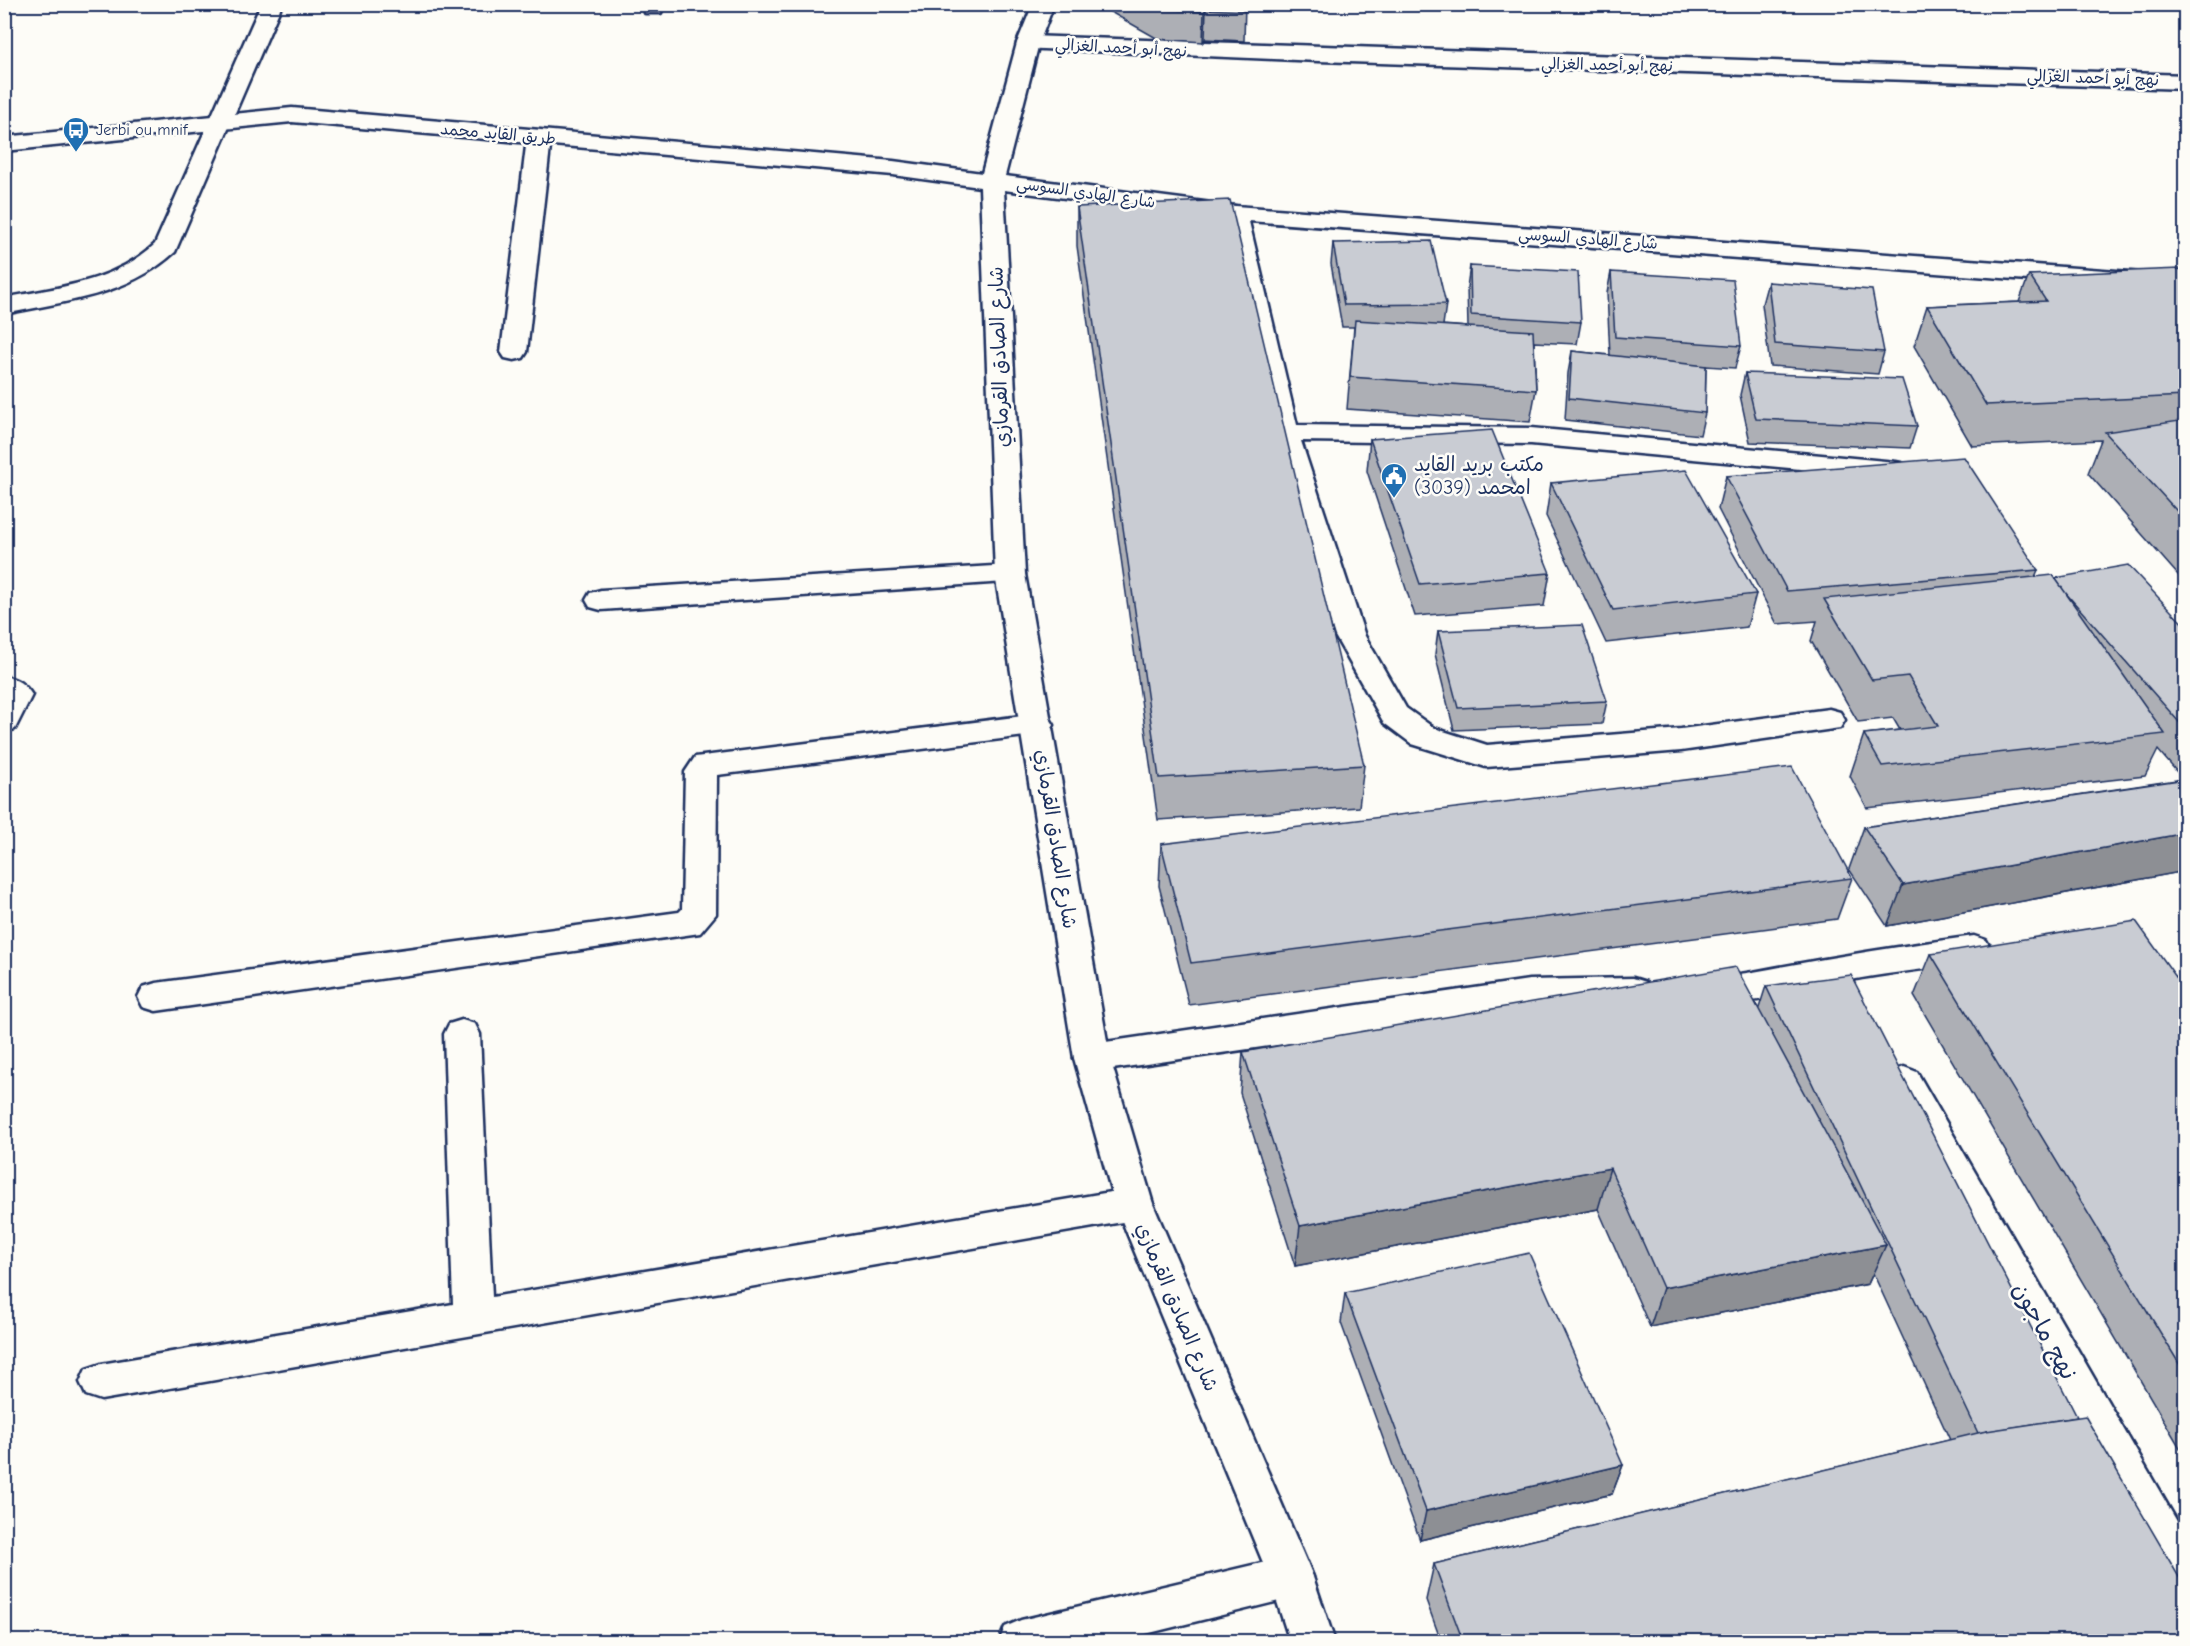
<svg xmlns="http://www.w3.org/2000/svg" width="2190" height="1646" viewBox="0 0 2190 1646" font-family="'Comic Neue','Playpen Sans Arabic',sans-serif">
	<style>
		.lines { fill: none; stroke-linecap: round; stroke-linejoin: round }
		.street-casing { stroke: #1b2f5e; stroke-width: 5 }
		.secondary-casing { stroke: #1b2f5e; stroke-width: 5 }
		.street { fill: #fdfcf7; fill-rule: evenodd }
		.secondary { fill: #fdfcf7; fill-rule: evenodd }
		.wall { fill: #adafb5; stroke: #1b2f5e; stroke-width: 1.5 }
		.shaded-wall { fill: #8d8f94; stroke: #1b2f5e; stroke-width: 1.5 }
		.building { fill: #c9ccd3; stroke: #1b2f5e; stroke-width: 1.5 }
		.labels { text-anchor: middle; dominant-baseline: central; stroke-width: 5; stroke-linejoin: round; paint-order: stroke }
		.far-street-label { font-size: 16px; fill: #1b2f5e; stroke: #fdfcf7 }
		.far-poi-label { font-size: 16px; fill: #1b2f5e; stroke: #fdfcf7; text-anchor: start }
		.street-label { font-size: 20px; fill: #1b2f5e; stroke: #fdfcf7 }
		.poi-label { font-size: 20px; fill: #1b2f5e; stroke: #fdfcf7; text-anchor: start }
		.near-street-label { font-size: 24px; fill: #1b2f5e; stroke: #fdfcf7 }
	</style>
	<rect width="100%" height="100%" fill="#fdfcf7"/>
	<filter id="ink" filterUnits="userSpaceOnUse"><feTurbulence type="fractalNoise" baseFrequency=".0167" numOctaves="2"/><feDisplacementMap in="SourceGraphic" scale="12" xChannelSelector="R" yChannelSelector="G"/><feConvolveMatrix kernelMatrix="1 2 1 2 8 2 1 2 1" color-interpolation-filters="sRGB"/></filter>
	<g filter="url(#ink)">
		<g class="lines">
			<g class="street-casing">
				<g id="street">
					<path d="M261 4H282L175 252C127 296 66 301 4 314V298C59 287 113 283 155 244Z"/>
					<path d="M643 4H664L661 13H645Z"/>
					<path d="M1028 36 2186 75V89L1318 61 1020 48 1017 43 1020 38Z"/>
					<path d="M539 131 547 133 551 138 527 352 523 358 514 360 505 358 501 352 527 138 531 133Z"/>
					<path d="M1235 206 1244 208 1247 213 1297 425 1531 428 1896 462 1906 464 1910 470 1906 476 1896 478 1531 444 1301 441 1365 636 1406 708 1434 728 1487 745 1681 729 1829 709 1840 712 1845 720 1840 728 1681 751 1486 767 1412 744 1384 723 1335 636 1271 433 1223 213 1226 208Z"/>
					<path d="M1010 565 1020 567 1025 574 1020 581 601 610 590 607 586 600 590 593 601 590Z"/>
					<path d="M4 676C17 679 25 684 32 695L15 729 4 732Z"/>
					<path d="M1038 714 1049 717 1054 725 1049 733 717 775 716 914 700 933 156 1011 143 1007 138 997 143 987 156 983 679 912 682 909 685 772 695 757Z"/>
					<path d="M1974 936 1986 940 1991 949 1986 958 1974 962C1935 968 1895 972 1856 979 1813 987 1730 1013 1689 1001L1684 991 1689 981C1710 975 1732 976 1753 972 1826 958 1900 946 1974 936Z"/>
					<path d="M1633 978 1646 982 1651 992 1646 1002 1633 1006 1529 1008 1092 1072 1079 1068 1074 1058 1079 1048 1092 1044 1529 980Z"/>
					<path d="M462 1020 475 1024 480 1034 492 1297 1134 1188 1148 1193 1153 1204 1148 1215 1134 1220 101 1400 86 1395 80 1382 86 1369 101 1364 453 1304 444 1034 449 1024Z"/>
					<path d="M1904 1067 1917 1072 2186 1537V1601L2170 1595 1891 1092 1886 1082 1891 1072Z"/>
					<path d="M1291 1556 1307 1562 1313 1577 1307 1592 1291 1598 1113 1642H999L1005 1627 1021 1620Z"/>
				</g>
			</g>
			<g class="secondary-casing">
				<path id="secondary" d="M1033 4H1054L1039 43 1005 176 1235 206 2186 276V292L1235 220 1004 190 1025 574 1110 1058 1153 1204 1313 1577 1335 1642H1290L1269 1577 1115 1204 1074 1058 995 574 980 187 893 175 292 122 4 151V137L292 108 893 161 982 173 1017 43Z"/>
			</g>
			<use href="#street" class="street"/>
			<use href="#secondary" class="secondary"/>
		</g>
		<g class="wall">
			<path d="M1107 4H1245L1244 41 1205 39 1203 42 1158 39 1107 10Z"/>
			<path d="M1077 207 1364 765 1359 807 1158 820 1077 246Z"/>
			<path d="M1333 243 1446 304 1443 325 1468 327 1467 287 1470 266 1581 322 1577 344 1534 342 1536 390 1530 422 1347 409 1354 327H1342L1331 264Z"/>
			<path d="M1611 272 1741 346 1735 368 1706 366 1705 413 1700 435 1565 420 1568 373 1572 351 1610 355 1607 293Z"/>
			<path d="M2029 275H2186V584L2088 473 2101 440 1972 446 1914 346 1927 306 2019 302Z"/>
			<path d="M1768 282 1884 352 1878 374 1770 366 1762 304Z"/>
			<path d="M1745 373 1917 426 1910 448 1750 442 1740 395Z"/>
			<path d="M1370 439 1550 573 1544 606 1415 616 1367 471Z"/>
			<path d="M1726 476 2038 570 2035 577 2055 578 2186 627V871L1887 926 1849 869 1864 827 2183 779 2158 750 2145 776 1867 808 1850 776 1864 734 1900 730 1893 718 1858 722 1811 641 1817 621 1777 624 1718 509Z"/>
			<path d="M1551 483 1756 594 1747 627 1606 643 1546 516Z"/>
			<path d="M1438 631 1607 701 1602 724 1454 730 1435 654Z"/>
			<path d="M1161 844 1852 878 1837 919 1189 1005 1159 886Z"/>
			<path d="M1931 954 2186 991V1458L1914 996Z"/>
			<path d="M1766 986 2186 1641H1441L1426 1600 1434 1564 1950 1440 1873 1273 1868 1284 1650 1327 1598 1209 1295 1266 1240 1093 1243 1052 1759 1008Z"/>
			<path d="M1345 1293 1623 1465 1612 1494 1420 1540 1341 1323Z"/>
		</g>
		<g class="shaded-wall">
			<path d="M1206 9 1205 39 1203 42 1204 12Z"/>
			<path d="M2186 833V871L1887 926 1903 885Z"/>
			<path d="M1610 1168 1598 1209 1295 1266 1300 1226Z"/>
			<path d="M1886 1245 1868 1284 1650 1327 1663 1288Z"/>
			<path d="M1623 1465 1612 1494 1420 1540 1426 1511Z"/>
		</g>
		<g class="building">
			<path d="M1150 4H1245V11L1206 9 1204 12 1158 9Z"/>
			<path d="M1230 200 1364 765 1159 778 1077 207Z"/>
			<path d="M1431 241 1446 304 1344 305 1333 243Z"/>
			<path d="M1470 266 1578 272 1581 322 1471 315Z"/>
			<path d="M2180 269 2186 275V396L1986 405 1927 306 2046 301 2029 275Z"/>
			<path d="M1611 272 1733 280 1741 346 1615 337Z"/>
			<path d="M1768 282 1872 290 1884 352 1775 344Z"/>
			<path d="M1355 320 1533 331 1536 390 1350 377Z"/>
			<path d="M1572 351 1706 366 1705 413 1569 398Z"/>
			<path d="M1745 373 1902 379 1917 426 1756 419Z"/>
			<path d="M2186 420V521L2105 432Z"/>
			<path d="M1492 430 1550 573 1420 584 1370 439Z"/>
			<path d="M1964 457 2038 570 1787 591 1726 476Z"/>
			<path d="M1686 470 1756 594 1613 610 1551 483Z"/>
			<path d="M2128 565 2186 627V730L2063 590 2055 578Z"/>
			<path d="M2053 575 2165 734 1882 766 1864 734 1938 726 1908 676 1872 680 1824 599Z"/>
			<path d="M1582 625 1607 701 1458 708 1438 631Z"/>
			<path d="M1792 767 1852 878 1191 963 1161 844Z"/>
			<path d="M2186 779V833L1903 885 1864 827Z"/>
			<path d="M2136 921 2186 991V1375L1931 954Z"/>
			<path d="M1736 967 1886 1245 1663 1288 1610 1168 1300 1226 1243 1052Z"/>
			<path d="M1851 975 2077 1417 1978 1433 1766 986Z"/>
			<path d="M1529 1253 1623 1465 1426 1511 1345 1293Z"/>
			<path d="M2085 1416 2186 1589V1641H1463L1434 1564 1986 1431Z"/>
		</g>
	</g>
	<defs>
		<g id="bus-pin" transform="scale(1.35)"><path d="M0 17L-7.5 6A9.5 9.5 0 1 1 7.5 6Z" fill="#1f6fb2" stroke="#fdfcf7"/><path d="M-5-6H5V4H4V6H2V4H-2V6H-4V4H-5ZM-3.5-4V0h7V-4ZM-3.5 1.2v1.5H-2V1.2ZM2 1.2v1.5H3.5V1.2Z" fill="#fff"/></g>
		<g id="civic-pin" transform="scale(1.35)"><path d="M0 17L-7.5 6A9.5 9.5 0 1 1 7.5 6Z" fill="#1f6fb2" stroke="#fdfcf7"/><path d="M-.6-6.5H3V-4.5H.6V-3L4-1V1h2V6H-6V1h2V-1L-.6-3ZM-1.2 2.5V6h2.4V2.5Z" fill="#fff"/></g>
	</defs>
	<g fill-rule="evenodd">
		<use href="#bus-pin" x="76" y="130"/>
		<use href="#civic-pin" x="1394" y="476"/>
	</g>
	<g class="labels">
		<g class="far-street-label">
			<text transform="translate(1121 48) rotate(3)">نهج أبو أحمد الغزالي</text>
			<text transform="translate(1607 65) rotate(1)">نهج أبو أحمد الغزالي</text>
			<text transform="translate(2093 78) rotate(2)">نهج أبو أحمد الغزالي</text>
			<text transform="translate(498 134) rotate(5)">طريق القايد محمد</text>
			<text transform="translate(1086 193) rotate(8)">شارع الهادي السوسي</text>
			<text transform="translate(1588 239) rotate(4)">شارع الهادي السوسي</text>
		</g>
		<g class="far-poi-label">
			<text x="96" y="130">Jerbi ou mnif</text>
		</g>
		<g class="street-label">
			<text transform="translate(999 357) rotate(-92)">شارع الصادق القرمازي</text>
			<text transform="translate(1056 839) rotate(81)">شارع الصادق القرمازي</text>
			<text transform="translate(1177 1307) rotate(67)">شارع الصادق القرمازي</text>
		</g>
		<g class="poi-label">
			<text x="1414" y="464">مكتب بريد القايد<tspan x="1414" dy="23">امحمد (3039)</tspan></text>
		</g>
		<g class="near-street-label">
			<text transform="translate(2045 1331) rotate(61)">نهج ماجون</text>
		</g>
	</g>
	<rect width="2190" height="1646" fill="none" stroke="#fdfcf7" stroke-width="24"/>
	<rect x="12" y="12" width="2166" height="1622" fill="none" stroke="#1b2f5e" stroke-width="2" filter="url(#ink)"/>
</svg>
